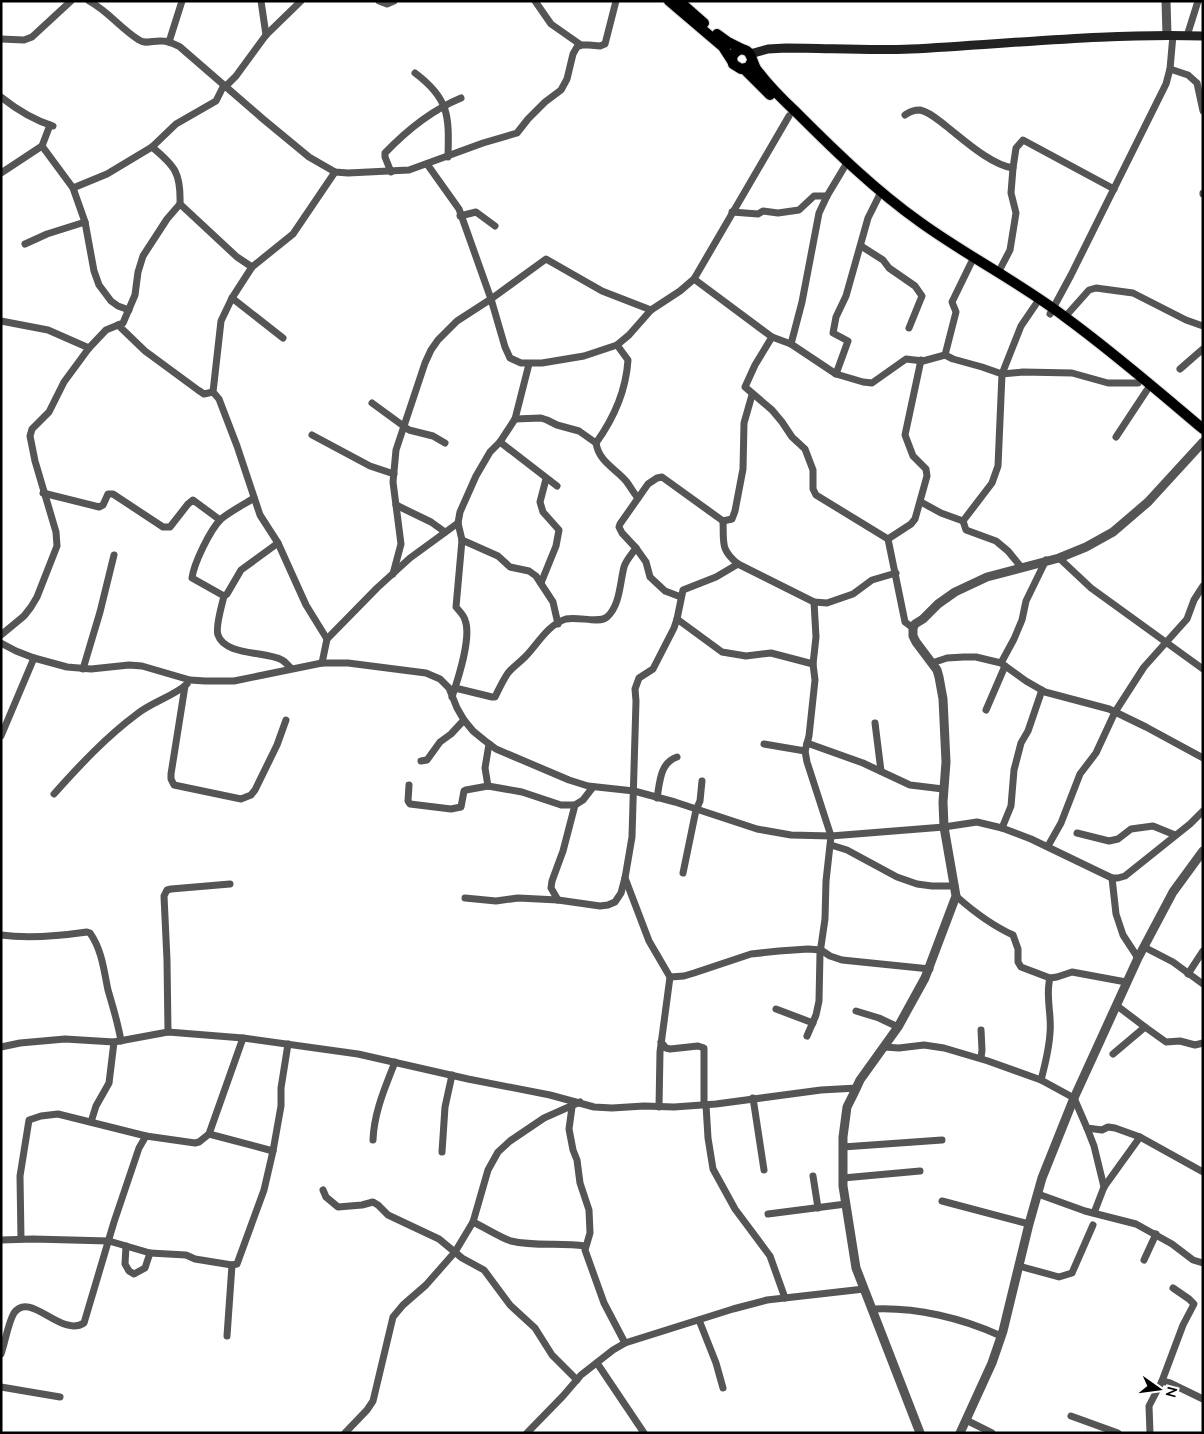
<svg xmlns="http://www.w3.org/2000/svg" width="1204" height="1434" viewBox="0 0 1204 1434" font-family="'Nunito Sans',sans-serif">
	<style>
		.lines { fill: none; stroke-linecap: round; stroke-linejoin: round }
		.primary-casing { stroke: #dbdbdb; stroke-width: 12 }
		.minor { stroke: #555; stroke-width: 7 }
		.tertiary { stroke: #555; stroke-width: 9 }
		.secondary { stroke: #222; stroke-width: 9 }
		.primary { stroke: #000; stroke-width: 10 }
	</style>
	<rect width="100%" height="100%" fill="#fff"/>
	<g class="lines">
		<g class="primary-casing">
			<g id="primary">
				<path d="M669 1 723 47 732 61"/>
				<path d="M679 1 704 23"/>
				<path d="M717 34 728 42 742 49"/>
				<path d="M752 61 749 67 741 69 733 64 732 57C735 51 741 47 747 51 752 54 753 65 757 70 769 86 782 99 796 112 835 151 875 190 920 222 967 256 1019 282 1065 317 1113 352 1158 391 1203 429"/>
				<path d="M744 69 770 95"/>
			</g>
		</g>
		<g class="minor">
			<path d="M89 1C108 11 121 29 139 40 146 45 154 40 162 41 169 41 174 44 180 47L263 119 309 157 335 172 348 173 409 170 483 143 517 133 528 119 545 102 561 90 567 79 573 54 577 47 581 45H589L600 46 605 44 616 1"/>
			<path d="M261 1 266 35"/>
			<path d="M379 1 387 4 394 1"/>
			<path d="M535 1 551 24 581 45"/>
			<path d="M1187 36 1198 1"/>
			<path d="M1 39 24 40 32 37 71 1"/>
			<path d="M169 42 182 1"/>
			<path d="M1170 69 1188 75 1197 83 1203 111"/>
			<path d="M415 73C450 99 449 117 448 157"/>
			<path d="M225 87 236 76 266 35 301 1"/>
			<path d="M1 97C16 109 34 120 53 126"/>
			<path d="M905 115C910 112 913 110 920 110 930 112 938 120 946 126 964 140 991 165 1013 168L1016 148 1023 140 1114 189"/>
			<path d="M42 146 73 188 85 222 94 271 99 285 111 301 118 306 129 310"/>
			<path d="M427 164 459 209 491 299 505 347 510 358 521 363H542L584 356 617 345 629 335 651 310 680 291 694 279 789 116"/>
			<path d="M391 172 385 157V153C407 130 432 110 461 98"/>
			<path d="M1 173 42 146 50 125"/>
			<path d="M73 188 107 174 152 147 176 124 216 101 224 85"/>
			<path d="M1203 194V193"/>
			<path d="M180 204 237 257 252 267"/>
			<path d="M732 212 758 214 763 211 778 213 799 210 814 196H827"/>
			<path d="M460 216 476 212 495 226"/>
			<path d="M25 244 47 234 85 222"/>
			<path d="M861 246 883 260 889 268 915 286 922 296 909 328"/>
			<path d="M998 273 1010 250 1016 213 1011 193 1013 168"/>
			<path d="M694 279 772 337 791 344 836 374 863 382 872 383 906 359 923 361 945 355 953 359 982 367 1002 374 1023 372 1072 373 1108 383H1138"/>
			<path d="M232 298 283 338"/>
			<path d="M1050 314 1071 275 1166 84 1170 69 1173 35"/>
			<path d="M1065 317 1089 290 1096 288 1133 293 1186 320 1203 326"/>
			<path d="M1 321 48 330 89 348"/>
			<path d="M118 325 145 351 198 390 204 394 213 392"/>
			<path d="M772 337 755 365 745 387 772 410 782 422 792 437 805 449 813 470V489L816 495 888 539"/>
			<path d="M791 344 802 302 819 213 827 196 845 166"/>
			<path d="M945 355 956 312 952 302 971 263"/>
			<path d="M1180 369 1203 349"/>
			<path d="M836 374 848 341 833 333 836 317 846 296 868 218 879 196"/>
			<path d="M372 403 409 430 433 436 445 443"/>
			<path d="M515 419 541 418 547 420 557 425 579 431 596 443C599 462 615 468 626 481 630 486 633 492 638 498"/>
			<path d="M312 435 370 466 394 474"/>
			<path d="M1116 437 1147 390"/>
			<path d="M500 442 557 486"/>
			<path d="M596 443C614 418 626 391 628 360L617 345"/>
			<path d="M43 493 99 507 103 505 108 494H113L163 527H170L188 504 193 500 220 520"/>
			<path d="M254 498C243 505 231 511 221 519 210 530 194 563 192 578L224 596 227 594 241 570 278 543"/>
			<path d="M921 502 941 513 963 521 966 530 996 541 1008 551 1021 567"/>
			<path d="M396 505 431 522 445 532"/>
			<path d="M723 521C724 543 720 549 738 564L814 602 827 603 853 594 872 580 896 573"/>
			<path d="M723 521 732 519 735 511 743 469 744 423 752 395"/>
			<path d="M963 521 992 483 998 466 1002 374 1021 326 1036 304"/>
			<path d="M462 540 498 556 510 567 529 571 536 576 553 602 558 624"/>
			<path d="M1059 558 1091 588 1203 669"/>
			<path d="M393 574 401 544 393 482 396 450 425 363 431 350 438 340 457 321 491 299 546 259 602 291 651 310"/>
			<path d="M541 583 556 546 559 530 543 512 540 502 546 479"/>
			<path d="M224 596C222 605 215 627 218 635 225 656 266 651 282 660 286 662 288 666 291 668"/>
			<path d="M681 597 665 591 650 577 646 562 636 548 622 533 619 527 620 524 648 484 657 478 662 477 723 521"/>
			<path d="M677 619 722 652 746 656 771 653 813 664"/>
			<path d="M913 628 905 622 888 539 911 524 915 519 927 476 926 469 913 456 905 435 921 360"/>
			<path d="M1 635 24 616 31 607 37 597 57 546 56 532 35 461 30 436 32 429 49 412 64 382 89 348 106 330 123 323 135 295 138 272 143 256 167 219 180 204C181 173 175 166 152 147"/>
			<path d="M327 639 306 605 278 543 260 515 237 446 219 399 213 392 221 321 232 298 252 267 293 234 335 172"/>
			<path d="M1 643 16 651 34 658 67 667 91 669 129 665 142 666 190 680 205 681H234L322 663H348L426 673 440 679 449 688 457 708 464 720 473 731 484 740 496 749 569 780 588 786 634 791 675 802 757 829 791 835 831 836 944 827 977 822 1002 828 1031 839 1112 878H1118L1125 876 1190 824 1203 811"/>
			<path d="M322 663 327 639 377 588 410 558 458 523"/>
			<path d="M932 663 947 658 964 657H976L1001 663 1026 681 1045 692 1109 709 1146 727 1203 758"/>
			<path d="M1001 663 1014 639 1022 620 1026 601 1046 560"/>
			<path d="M83 669 100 612 114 555"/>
			<path d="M185 686 171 774V779L174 785 241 799 251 795 255 790 277 745 286 720"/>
			<path d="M455 688 492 697H495C499 689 503 680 508 673 513 667 519 663 525 657 538 644 547 625 566 619 578 616 599 624 607 617 620 606 620 582 624 567 626 560 632 554 636 548"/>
			<path d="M452 697C458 679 472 637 465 620 464 615 459 611 456 607L462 540 458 523 460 512 476 476 490 452 500 442 515 419 529 364"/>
			<path d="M986 710 1005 666"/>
			<path d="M875 723 881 771"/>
			<path d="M1 736 34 658"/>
			<path d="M807 743 863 763 910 785 943 789"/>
			<path d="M764 744 805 751"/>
			<path d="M421 761 427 760 440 742 451 734 464 720"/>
			<path d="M409 785 408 801 410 804 451 809 461 807 464 791 466 790 488 786 522 792 561 805H575L583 800 593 787"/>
			<path d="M488 786 485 768 489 744"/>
			<path d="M54 794C79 766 106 737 137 714 152 702 174 696 187 684"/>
			<path d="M657 798C660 781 660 763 677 757"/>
			<path d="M1002 828 1011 806 1014 770 1021 743 1028 731 1042 690"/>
			<path d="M1077 833 1109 841 1118 839 1131 829 1153 826 1175 835"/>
			<path d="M831 845 847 850 897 877 917 884 932 886H955"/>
			<path d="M1048 846 1061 823 1080 774 1096 753 1115 712 1144 667 1187 619 1194 600 1203 586"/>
			<path d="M683 873 696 810 700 801 702 781"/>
			<path d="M625 878 649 941 670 977 660 1052 659 1107"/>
			<path d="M1112 878 1116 914 1123 935 1138 958"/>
			<path d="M956 896C974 912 991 925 1013 935L1018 949V962L1021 967 1050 978 1057 977 1072 972 1126 982"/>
			<path d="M465 898 496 901 518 898 558 900 600 906 608 905 615 902 621 893 625 878 632 837 636 701 635 689 639 678 653 669 674 628 677 619 683 590 716 577 738 564"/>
			<path d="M558 900 551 888 552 881 563 851 575 805"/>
			<path d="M1 935C30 939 59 936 87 932L90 933C102 950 104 971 108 990 113 1007 118 1023 121 1041"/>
			<path d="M1144 947 1173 962 1203 984"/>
			<path d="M1188 974 1203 951"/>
			<path d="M670 977 684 976 694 973 751 954 779 951 808 949 821 950 830 956 842 960 930 969"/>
			<path d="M776 1009 813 1023"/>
			<path d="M856 1011 879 1018 898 1027"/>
			<path d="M1145 1027 1166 1042 1180 1041 1195 1045 1203 1043"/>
			<path d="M168 1032 167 960 164 896 167 890 171 889 230 884"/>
			<path d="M807 1036 816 1015 819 1001 820 953 825 919 826 881 831 836 807 762 805 751 809 736 815 680 813 664 816 637 814 602"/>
			<path d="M661 1042 666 1048 670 1049 698 1046 704 1048V1105"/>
			<path d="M1 1047 20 1043 65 1039 114 1042 168 1032 243 1038 358 1054 468 1079 550 1095 594 1107 612 1108 644 1106 674 1107 716 1104 821 1090 857 1088"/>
			<path d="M884 1047 899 1048 924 1045 944 1048 988 1061 1041 1080 1074 1098 1087 1128 1102 1130 1108 1127 1115 1128 1140 1137 1203 1172"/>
			<path d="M1113 1054 1145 1027 1116 1005"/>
			<path d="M981 1058 982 1050 981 1030"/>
			<path d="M1041 1080C1045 1065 1049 1049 1050 1033 1052 1014 1045 996 1050 978"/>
			<path d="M753 1098 764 1170"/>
			<path d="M706 1105 708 1138 713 1169 735 1209 770 1256 785 1298"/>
			<path d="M572 1107 569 1129 573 1150 577 1160 580 1183 589 1210 590 1233 585 1250 604 1303 625 1343"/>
			<path d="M91 1122 96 1106 109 1083 114 1042"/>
			<path d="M1087 1128 1094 1146 1104 1187"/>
			<path d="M209 1134 273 1151"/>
			<path d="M373 1140C374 1112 385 1088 395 1062"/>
			<path d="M843 1147 942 1140"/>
			<path d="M442 1152 445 1107 452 1075"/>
			<path d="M813 1176 818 1208"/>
			<path d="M843 1178 920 1171"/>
			<path d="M323 1190 326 1197 338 1207 362 1205 373 1202 378 1205 388 1215 439 1239 462 1258 484 1270 510 1305 535 1328 552 1355 577 1380"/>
			<path d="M1038 1194 1085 1211 1136 1224 1172 1244 1193 1260 1203 1263"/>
			<path d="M942 1201 1029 1224"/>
			<path d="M1094 1213 1104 1187 1140 1137"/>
			<path d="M768 1214 846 1204"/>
			<path d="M473 1222C484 1227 501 1238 511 1241 536 1247 561 1242 585 1246"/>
			<path d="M21 1239 20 1176 29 1120 41 1116 58 1114 146 1136 195 1143 199 1142 209 1134 243 1038"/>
			<path d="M1 1240 33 1239 109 1241 150 1253 186 1255 195 1259 232 1265 237 1264 264 1190 273 1151 281 1106V1088L288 1044"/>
			<path d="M126 1246 125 1264 129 1271 134 1274 145 1268 150 1253"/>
			<path d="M1144 1260 1156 1234"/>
			<path d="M1019 1266 1059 1277 1072 1273 1093 1225"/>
			<path d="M873 1309C916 1307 962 1318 1001 1336"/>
			<path d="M699 1320 716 1363 723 1388"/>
			<path d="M227 1336 232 1265"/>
			<path d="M1 1354C5 1343 8 1323 14 1313 30 1290 61 1338 84 1323L114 1222 139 1148 146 1136"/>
			<path d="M597 1363 644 1433"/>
			<path d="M1162 1381 1183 1325 1194 1304 1189 1299 1173 1288"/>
			<path d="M1 1387 60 1397"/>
			<path d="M1071 1416 1118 1433"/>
			<path d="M966 1420 992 1433"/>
			<path d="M345 1433 367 1410 373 1401 393 1317 403 1305 426 1285 455 1252 473 1222 488 1170 498 1152 510 1141 544 1118 580 1102"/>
			<path d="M527 1433 563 1396 581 1375 613 1350 625 1343 733 1309 767 1300 864 1289"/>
			<path d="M1150 1433 1149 1406 1162 1381 1170 1383 1203 1399"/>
		</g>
		<g class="tertiary">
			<path d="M1166 1 1167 35"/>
			<path d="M920 1433 856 1268 843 1186V1137L847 1107 853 1095 860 1080 898 1027 925 978 956 896 944 827 943 802 946 762 943 699 939 677 937 670 916 642 913 636V628L915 624 923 619 938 604 955 592 987 577 1059 558 1086 547 1113 532 1148 502 1203 442"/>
			<path d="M960 1433 992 1363 1003 1331 1029 1224 1042 1178 1074 1098 1138 958 1173 892 1203 851"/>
		</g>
		<path class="secondary" d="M750 54 768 49 786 48C828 48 869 51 911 49 1008 44 1105 33 1203 36"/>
		<use href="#primary" class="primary"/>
	</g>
	<rect width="1204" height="1434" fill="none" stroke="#000000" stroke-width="5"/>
	<g transform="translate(1159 1389) rotate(104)" stroke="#ffffff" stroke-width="4" paint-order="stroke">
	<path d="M0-4L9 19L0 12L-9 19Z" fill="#000000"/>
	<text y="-8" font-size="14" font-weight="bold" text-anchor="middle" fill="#000000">N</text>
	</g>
</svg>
